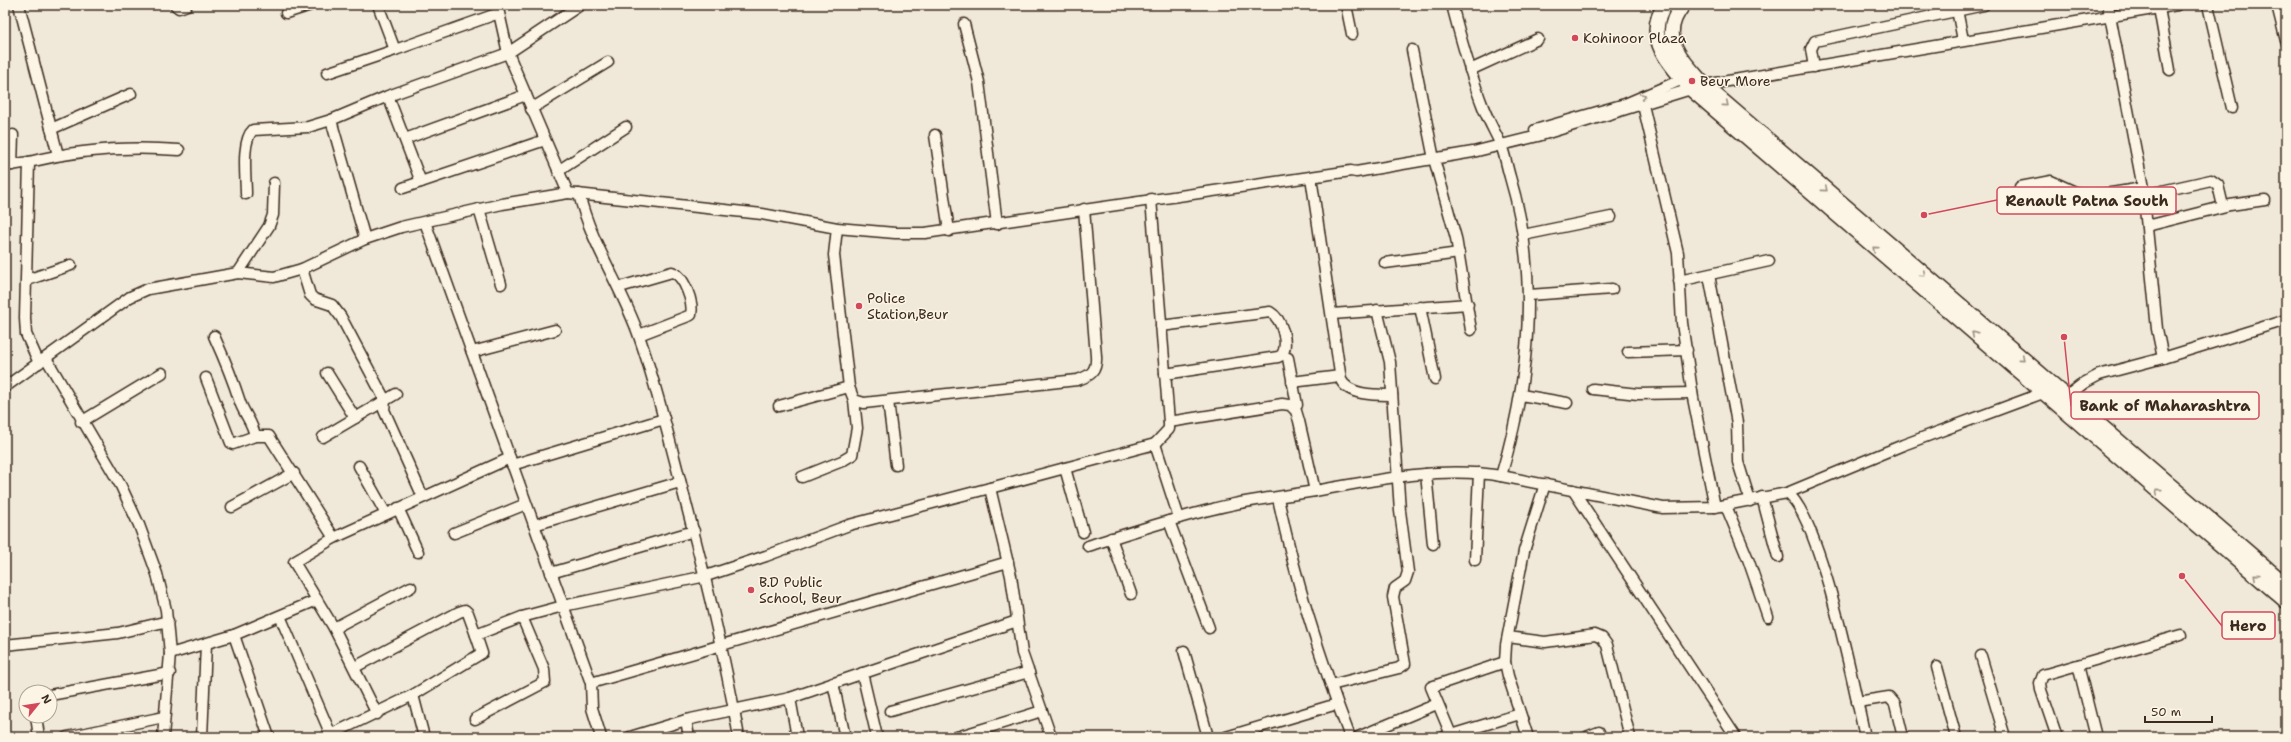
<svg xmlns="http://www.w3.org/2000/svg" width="2291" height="742" viewBox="0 0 2291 742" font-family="'Shantell Sans',sans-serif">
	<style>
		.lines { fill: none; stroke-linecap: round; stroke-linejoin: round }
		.minor-casing { stroke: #3b2a1e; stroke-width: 13 }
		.highway-casing { stroke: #3b2a1e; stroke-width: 17 }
		.minor { stroke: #fcf5e5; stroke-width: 10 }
		.highway { stroke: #fcf5e5; stroke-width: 14 }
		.oneway { stroke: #9c9082 }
		.poi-dot { fill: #d1495b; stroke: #fcf5e5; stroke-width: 1.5 }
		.labels { text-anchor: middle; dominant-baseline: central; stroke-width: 3; stroke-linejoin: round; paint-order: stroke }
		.poi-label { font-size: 14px; fill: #3b2a1e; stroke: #fcf5e5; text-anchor: start }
		.leader { fill: none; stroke: #d1495b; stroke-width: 1.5 }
		.callout-dot { fill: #d1495b; stroke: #fcf5e5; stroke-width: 1.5 }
		.callout { fill: #fcf5e5; stroke: #d1495b; stroke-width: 1.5 }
		.callout-label { font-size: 15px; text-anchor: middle; font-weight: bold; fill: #3b2a1e }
	</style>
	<rect width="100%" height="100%" fill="#f0e9d9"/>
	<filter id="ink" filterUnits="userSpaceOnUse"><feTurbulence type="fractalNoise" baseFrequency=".025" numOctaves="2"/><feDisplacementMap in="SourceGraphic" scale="8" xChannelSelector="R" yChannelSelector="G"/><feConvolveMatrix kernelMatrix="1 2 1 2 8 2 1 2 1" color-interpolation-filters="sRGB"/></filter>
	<g filter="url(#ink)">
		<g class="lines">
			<g class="minor-casing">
				<g id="minor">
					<path d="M19 5 58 155"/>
					<path d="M175 5 179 8 187 5"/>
					<path d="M378 5 395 50 499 13 508 53 568 193 762 214 837 228 895 233H925L1351 171 1356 172 1473 152 1538 136 1704 85 2177 5"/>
					<path d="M1346 5 1352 34"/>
					<path d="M1452 5C1461 39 1470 74 1483 107 1488 120 1495 132 1501 145 1505 155 1507 167 1510 177 1540 277 1530 378 1501 476"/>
					<path d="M1956 5 1963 40"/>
					<path d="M2108 5 2143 188 2157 329 2163 358"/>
					<path d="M2208 5 2232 108"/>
					<path d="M2277 5 2286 41"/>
					<path d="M2159 8 2170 70"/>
					<path d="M286 13 311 5"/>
					<path d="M964 24 979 82 997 224"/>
					<path d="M1412 50 1434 159 1456 238 1471 330"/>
					<path d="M1814 67 1811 49 1815 41 1984 5"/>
					<path d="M1470 70 1538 39"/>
					<path d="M327 73 395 50"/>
					<path d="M388 96 421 182"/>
					<path d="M1643 105 1678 253 1682 323 1693 398 1715 507"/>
					<path d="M531 109 608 62"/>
					<path d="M51 129 131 94"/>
					<path d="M1535 130 1625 104 1688 77"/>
					<path d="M935 135 949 231"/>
					<path d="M405 139 526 95"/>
					<path d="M12 165 13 135"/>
					<path d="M5 166 29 162"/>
					<path d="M558 171 626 127"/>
					<path d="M1311 177 1341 380C1349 396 1377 395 1392 395"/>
					<path d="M2020 187 2051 181 2086 197 2143 188"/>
					<path d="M403 188 545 140"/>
					<path d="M246 194C246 178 241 141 253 130L308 127 331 120"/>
					<path d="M579 194C591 244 622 287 639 336 656 384 668 434 681 484 703 568 724 651 739 737"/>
					<path d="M2144 195 2211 180 2218 185 2223 206"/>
					<path d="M1151 199 1169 422V429L1155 444"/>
					<path d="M479 209 501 284"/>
					<path d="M425 222 591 683 592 708 601 737"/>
					<path d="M2147 226 2230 205 2265 200"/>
					<path d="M837 228 834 255 849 387 854 400 864 403 1077 380C1091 376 1097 371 1096 356L1084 209"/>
					<path d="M1523 235 1611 217"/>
					<path d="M365 239 331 120 388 96 508 53 580 5"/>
					<path d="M1385 263 1459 253"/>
					<path d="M302 269 310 295 314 299 332 305 341 317 385 400 384 410 423 497"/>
					<path d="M238 273 269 226 273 215 274 183"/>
					<path d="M1709 275 1737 423 1738 462 1750 501"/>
					<path d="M27 280 71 265"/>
					<path d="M1679 281 1769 261"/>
					<path d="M620 287 672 272C684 275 694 303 691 315L639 335"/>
					<path d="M1529 295 1612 289"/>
					<path d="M1420 307 1435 379"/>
					<path d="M1332 314 1468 304"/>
					<path d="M1161 326 1270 312C1282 319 1289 343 1282 355L1278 357 1165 374"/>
					<path d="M214 336C224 358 233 380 240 402 244 414 253 423 255 436"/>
					<path d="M472 352 555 330"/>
					<path d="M1628 352 1687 350"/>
					<path d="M46 358 121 486 139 525 157 574 166 610 170 654 163 737"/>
					<path d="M1288 358 1297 405"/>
					<path d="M39 363 26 334 25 318 29 162C80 149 127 146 179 150"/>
					<path d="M327 373 355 418"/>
					<path d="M206 378 231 443 233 444 255 436H269L334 538"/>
					<path d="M1292 382 1340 376"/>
					<path d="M5 387 130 297 148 289 238 273 274 277 302 269 365 239 401 227 502 204 568 193"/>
					<path d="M1593 389 1638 394 1692 393"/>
					<path d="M1521 395 1567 403"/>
					<path d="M2062 400 2084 383 2099 375 2163 358 2286 320"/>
					<path d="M888 401 896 465"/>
					<path d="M779 406 849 387"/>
					<path d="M81 422 162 373"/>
					<path d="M1169 422 1282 404 1290 405 1296 411 1299 421 1315 491"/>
					<path d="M323 437 396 394"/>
					<path d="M512 465 664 419"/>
					<path d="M359 466 386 514"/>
					<path d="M1065 468 1155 444 1179 518"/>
					<path d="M1426 474 1433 544"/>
					<path d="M802 477 842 461 852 455 857 428 854 400"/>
					<path d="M1573 490 1736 737"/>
					<path d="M1787 493 1903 445 2043 393"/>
					<path d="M1762 497 1778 557"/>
					<path d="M1278 498C1295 579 1320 659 1350 737"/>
					<path d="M1726 506 1748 559 1768 617"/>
					<path d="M232 507 294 473"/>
					<path d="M398 508 418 552"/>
					<path d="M1169 521 1209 628"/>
					<path d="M534 525 680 482"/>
					<path d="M454 533 526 504"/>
					<path d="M1111 538 1131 594"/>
					<path d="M1088 546C1129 533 1171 519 1213 509 1246 500 1281 497 1315 491 1376 480 1439 466 1501 476L1663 508 1715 507 1787 493C1820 515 1855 692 1865 737"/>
					<path d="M1475 560 1479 473"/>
					<path d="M551 573 694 531"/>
					<path d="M280 616 331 735"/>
					<path d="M334 628 411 587"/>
					<path d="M234 635 269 737"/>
					<path d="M1508 637 1545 642 1595 635 1602 638 1607 645 1630 737"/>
					<path d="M5 645 118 633 168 621"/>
					<path d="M1184 651 1208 737"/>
					<path d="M170 654 234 635 317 600"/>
					<path d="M1981 656 2005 737"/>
					<path d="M2078 665 2096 737"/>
					<path d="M355 667 459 612 465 610 468 613 476 635"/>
					<path d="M1937 667 1956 737"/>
					<path d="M862 673 877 737"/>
					<path d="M591 683 1008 562"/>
					<path d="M833 683 845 737"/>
					<path d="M1331 685 1399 668 1405 664 1393 597 1395 588 1405 581 1408 572 1400 511 1390 362 1377 310"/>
					<path d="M50 695 170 673"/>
					<path d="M413 695 424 737"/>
					<path d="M790 698 1017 621"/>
					<path d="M1857 702 1889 697 1895 704 1903 737"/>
					<path d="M890 711 1029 672"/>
					<path d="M377 714 334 628 294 562 334 538 510 458"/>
					<path d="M36 716 39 737"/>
					<path d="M475 719 545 682 544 669 522 617"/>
					<path d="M686 720 689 737"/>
					<path d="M67 737 164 717"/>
					<path d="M202 737 206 644"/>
					<path d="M326 737 413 695 482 653 476 635 522 617 563 606 706 576 766 556 849 525 990 488"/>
					<path d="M630 737 686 720 790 698 797 737"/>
					<path d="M957 737 1042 711"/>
					<path d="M1051 737 1022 653 1011 576 990 488 1065 468 1083 532"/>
					<path d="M1226 737 1337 704"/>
					<path d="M1358 737 1437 704"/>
					<path d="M1444 737 1520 714"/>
					<path d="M1452 737 1431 687 1505 662"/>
					<path d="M1528 737 1508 676 1505 662 1506 645 1524 551 1545 484"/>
					<path d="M1586 737 1599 732"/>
					<path d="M2057 737 2041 690 2040 683 2043 675 2181 635"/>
				</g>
			</g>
			<g class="highway-casing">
				<g id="highway">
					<path d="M1665 5C1642 38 1671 64 1691 89L2286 601"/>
					<path d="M1683 5C1656 38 1683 60 1704 85L2286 585"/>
				</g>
			</g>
			<use href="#minor" class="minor"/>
			<use href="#highway" class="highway"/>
		</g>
		<defs><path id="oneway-chevron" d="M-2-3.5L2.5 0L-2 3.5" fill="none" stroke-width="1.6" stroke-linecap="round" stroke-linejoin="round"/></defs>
		<g class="oneway">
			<use href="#oneway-chevron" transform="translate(1643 96) rotate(-23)"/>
			<use href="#oneway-chevron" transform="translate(1726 104) rotate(40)"/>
			<use href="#oneway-chevron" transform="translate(1825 189) rotate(41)"/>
			<use href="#oneway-chevron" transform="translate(1875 249) rotate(-139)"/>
			<use href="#oneway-chevron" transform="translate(1923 274) rotate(41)"/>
			<use href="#oneway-chevron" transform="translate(1974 334) rotate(-140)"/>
			<use href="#oneway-chevron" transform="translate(2022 358) rotate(40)"/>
			<use href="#oneway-chevron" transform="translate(2158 491) rotate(-139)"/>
			<use href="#oneway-chevron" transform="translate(2256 576) rotate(-139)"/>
		</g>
	</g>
	<g class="poi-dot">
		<circle cx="1575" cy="38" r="4"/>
		<circle cx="1692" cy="81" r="4"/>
		<circle cx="859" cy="306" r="4"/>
		<circle cx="751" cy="590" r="4"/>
	</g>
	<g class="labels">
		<g class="poi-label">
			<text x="1583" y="38">Kohinoor Plaza</text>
			<text x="1700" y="81">Beur More</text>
			<text x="867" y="298">Police<tspan x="867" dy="16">Station,Beur</tspan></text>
			<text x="759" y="582">B.D Public<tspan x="759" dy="16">School, Beur</tspan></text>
		</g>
	</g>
	<path class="leader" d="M1924 215L1997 200M2064 337L2071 406M2182 576L2222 626"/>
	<g class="callout-dot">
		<circle cx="1924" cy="215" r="4"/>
		<circle cx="2064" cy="337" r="4"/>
		<circle cx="2182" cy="576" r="4"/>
	</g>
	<g class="callout">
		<rect x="1997" y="187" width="179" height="27" rx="4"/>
		<rect x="2071" y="392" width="188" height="27" rx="4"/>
		<rect x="2222" y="612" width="53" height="27" rx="4"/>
	</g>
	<g class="callout-label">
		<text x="2087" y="206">Renault Patna South</text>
		<text x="2165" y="411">Bank of Maharashtra</text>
		<text x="2248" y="631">Hero</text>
	</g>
	<rect width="2291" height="742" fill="none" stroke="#fcf5e5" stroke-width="20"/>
	<rect x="10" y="10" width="2271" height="722" fill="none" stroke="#3b2a1e" stroke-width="1.5" filter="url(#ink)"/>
	<g transform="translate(38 704) rotate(60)"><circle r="19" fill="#fcf5e5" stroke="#afa495"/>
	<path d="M0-3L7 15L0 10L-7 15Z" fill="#d1495b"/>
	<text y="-6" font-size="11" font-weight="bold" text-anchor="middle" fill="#3b2a1e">N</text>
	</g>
	<path d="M2145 716v6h67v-6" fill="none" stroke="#3b2a1e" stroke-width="2"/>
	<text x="2151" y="716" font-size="12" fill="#3b2a1e" stroke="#fcf5e5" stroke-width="3" paint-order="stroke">50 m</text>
</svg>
